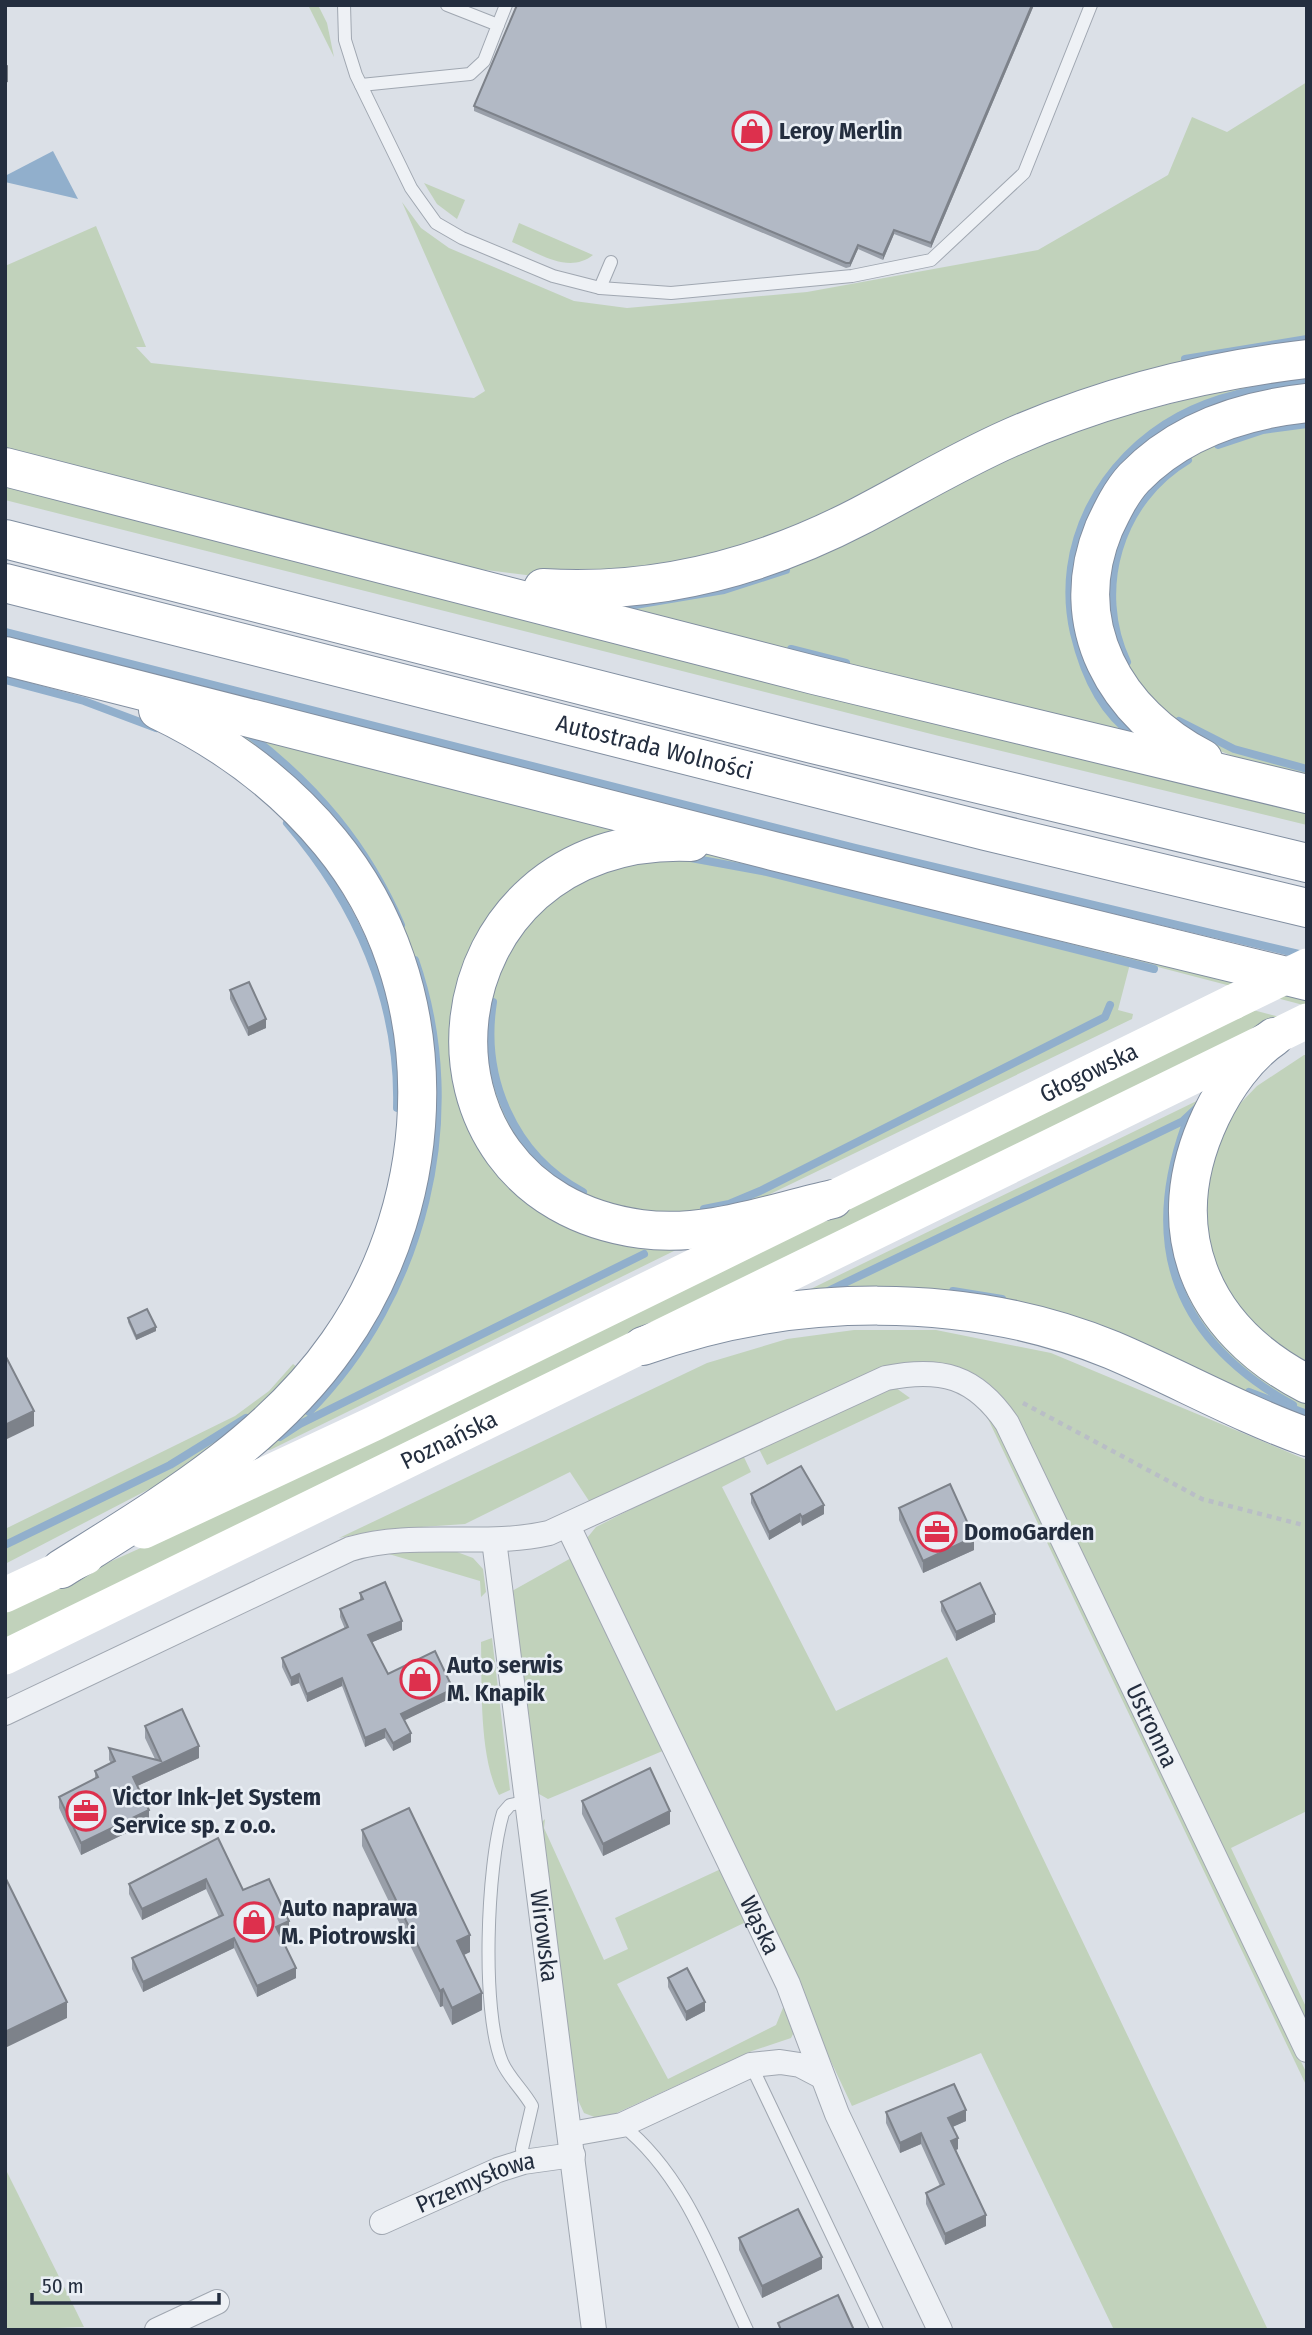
<svg xmlns="http://www.w3.org/2000/svg" width="1312" height="2335" viewBox="0 0 1312 2335" font-family="'Fira Sans Condensed',sans-serif">
	<style>
		.green { fill: #c1d2bb }
		.water { fill: #91afcc }
		.lines { fill: none; stroke-linecap: round; stroke-linejoin: round }
		.stream { stroke: #91afcc; stroke-width: 8 }
		.lane-casing { stroke: #a0a7b1; stroke-width: 14 }
		.street-casing { stroke: #a0a7b1; stroke-width: 26 }
		.highway-casing { stroke: #818ea0; stroke-width: 40 }
		.path { stroke: #b9bec6; stroke-width: 4.5; stroke-dasharray: 5 5; stroke-linecap: butt }
		.lane { stroke: #eef1f5; stroke-width: 12 }
		.street { stroke: #eef1f5; stroke-width: 24 }
		.secondary { stroke: #fff; stroke-width: 35 }
		.highway { stroke: #fff; stroke-width: 38 }
		.secondary-bridge { stroke: #fff; stroke-width: 35 }
		.wall { fill: #999fa9 }
		.shaded-wall { fill: #7d828a }
		.building { fill: #b2b9c5; stroke: #7d828a; stroke-width: 2 }
		.labels { text-anchor: middle; dominant-baseline: central; stroke-width: 5; stroke-linejoin: round; paint-order: stroke }
		.poi-label { font-size: 24px; font-weight: bold; fill: #242e3f; stroke: #eaeff5; text-anchor: start }
		.street-label { font-size: 24px; fill: #242e3f; stroke: #eaeff5 }
	</style>
	<rect width="100%" height="100%" fill="#dbe0e7"/>
	<g class="green">
		<path d="M308 5H318L327 23 334 57Z"/>
		<path d="M1307 82V347L852 506 701 564 534 576 478 569 5 451V266L96 226 146 347H136L151 363 474 398 485 391 402 202 421 228 449 248 574 301 627 308 807 292 1038 250 1168 175 1192 117 1227 132Z"/>
		<path d="M424 183 465 200 457 219 437 204Z"/>
		<path d="M519 223 593 255C568 275 537 252 512 242Z"/>
		<path d="M1307 369V390L1240 402 1082 555 1147 740 590 602 1035 438Z"/>
		<path d="M1307 416V777L1240 759 1198 742 1125 674 1103 591 1128 508 1188 451Z"/>
		<path d="M5 481 1307 806V825L939 736 5 500Z"/>
		<path d="M223 719 618 830 576 846 543 866 457 1026 562 1220 615 1242 682 1247 270 1450H265L370 1321 420 1005 243 741Z"/>
		<path d="M718 853 1307 995V1006L1131 960 1118 1010 1133 1014 1132 1019 733 1212 615 1215 529 1162 488 1087 483 1006 524 918 610 859Z"/>
		<path d="M1253 1010 1280 1017 5 1642V1609L154 1542Z"/>
		<path d="M1304 1055H1307V1374L1215 1289 1198 1195 1232 1112 1257 1086Z"/>
		<path d="M1211 1094 1173 1223 1307 1402V1425L1117 1342 786 1301Z"/>
		<path d="M854 1330H936L1051 1353 1307 1460V1811L1231 1848 1307 2009V2031L1011 1410C987 1374 970 1368 928 1363L591 1504 570 1472 465 1524 378 1530 339 1538 707 1363 787 1339Z"/>
		<path d="M293 1364 305 1373 186 1470 5 1564V1529L235 1416 269 1391Z"/>
		<path d="M896 1388 910 1398 767 1465 758 1447 863 1396Z"/>
		<path d="M979 1400 987 1408 1307 2074V2087Z"/>
		<path d="M742 1453 751 1472 722 1487 836 1711 947 1657 1268 2330H1114L981 2053 852 2106 591 1553 587 1538 596 1527Z"/>
		<path d="M382 1552H457L473 1558 483 1569 486 1592 481 1597 480 1581Z"/>
		<path d="M573 1557 665 1750 548 1799 539 1794 535 1785 512 1591Z"/>
		<path d="M492 1638 510 1790 499 1795C479 1757 482 1686 481 1642Z"/>
		<path d="M545 1819 544 1828 604 1960 628 1949 615 1918 723 1868 748 1921 617 1984 668 2079 776 2025 787 1998 794 2032 791 2038 752 2051 612 2115 597 2118 584 2113 578 2100 541 1836V1823Z"/>
		<path d="M5 2168 84 2327 5 2330Z"/>
	</g>
	<path class="water" d="M53 151 78 199 5 182V176Z"/>
	<g class="lines">
		<g class="stream">
			<path d="M1185 359 1307 339"/>
			<path d="M1218 445 1263 430 1307 424"/>
			<path d="M623 607 724 590 786 570"/>
			<path d="M5 632 855 848 1303 955"/>
			<path d="M791 649 846 663"/>
			<path d="M1127 662C1093 590 1119 501 1188 460"/>
			<path d="M5 680 84 701 156 728"/>
			<path d="M1179 721 1234 749 1307 769"/>
			<path d="M247 733C316 785 367 846 401 925"/>
			<path d="M1135 736C1101 713 1083 671 1074 633 1054 545 1101 458 1179 416 1219 394 1263 388 1307 381"/>
			<path d="M287 823C356 903 400 1001 397 1108"/>
			<path d="M691 858 767 872 1154 969"/>
			<path d="M493 1002C481 1077 513 1155 583 1192"/>
			<path d="M1185 1126C1141 1250 1179 1342 1293 1405"/>
			<path d="M704 1209 729 1204 760 1191 1105 1017 1110 1005"/>
			<path d="M828 1291 1183 1121 1199 1106"/>
			<path d="M953 1291 1002 1299"/>
			<path d="M1249 1392 1307 1414"/>
			<path d="M309 1412C424 1296 469 1116 415 960"/>
			<path d="M280 1437 300 1424 644 1254"/>
			<path d="M5 1545 170 1465 246 1418"/>
		</g>
		<g class="lane-casing">
			<g id="lane">
				<path d="M344 5 345 40 356 75 411 188 436 223 462 238 553 276 600 288 671 293 852 276 931 260 1024 173 1091 5"/>
				<path d="M498 25 506 5"/>
				<path d="M361 85 470 74 484 61 498 25 447 5"/>
				<path d="M600 288 611 262"/>
				<path d="M751 2065 877 2330"/>
				<path d="M622 2125C686 2176 713 2259 747 2330"/>
				<path d="M523 2162 522 2149 532 2106C523 2090 509 2078 502 2062 481 2011 487 1866 503 1813L510 1805 528 1801"/>
			</g>
		</g>
		<g class="street-casing">
			<g id="street">
				<path id="s1" d="M568 1526 788 1984 837 2114 940 2330"/>
				<path id="s2" d="M494 1540 594 2330"/>
				<path id="s3" d="M5 1713 350 1549C414 1530 484 1548 549 1533L886 1378C941 1367 975 1376 1007 1423L1307 2050"/>
				<path d="M571 2134 622 2125 751 2065 780 2062 800 2065 821 2076"/>
				<path id="s4" d="M382 2222 498 2170 523 2162 573 2155"/>
				<path d="M157 2330 217 2302"/>
			</g>
		</g>
		<g class="highway-casing">
			<g id="highway">
				<path d="M5 467 814 675 1307 794"/>
				<path d="M5 539 813 744 1307 863"/>
				<path id="s7" d="M5 583 986 831 1307 908"/>
				<path d="M543 588C656 595 760 568 860 516 910 490 958 461 1010 438 1105 396 1204 371 1307 359"/>
				<path d="M5 656 773 851 1307 981"/>
				<path d="M1203 759C1116 714 1064 625 1104 528 1112 511 1121 492 1134 478 1179 431 1243 410 1307 403"/>
				<path d="M691 842C422 831 386 1194 641 1229 706 1238 770 1213 833 1199"/>
				<path d="M1274 1037C1247 1055 1225 1087 1211 1116 1158 1228 1199 1328 1307 1384"/>
				<path d="M643 1346C790 1293 966 1290 1112 1350 1178 1378 1240 1413 1307 1437"/>
				<path d="M61 1569C161 1506 269 1443 338 1344 442 1197 448 985 330 842 283 785 225 742 158 710"/>
			</g>
		</g>
		<path class="path" d="M1023 1403 1202 1499 1307 1526"/>
		<use href="#lane" class="lane"/>
		<use href="#street" class="street"/>
		<g class="secondary">
			<path id="s5" d="M144 1531 375 1423 1233 1002"/>
			<path d="M5 1595 86 1557"/>
			<path id="s6" d="M5 1657 1307 1021"/>
		</g>
		<use href="#highway" class="highway"/>
		<path class="secondary-bridge" d="M1233 1002 1307 966"/>
	</g>
	<g class="wall">
		<path d="M517 5H1034L931 248 894 234 883 260 858 249 850 267 846 268 474 111V106Z"/>
		<path d="M230 990 266 1028 248 1036 230 999Z"/>
		<path d="M128 1318 156 1331 136 1340 128 1322Z"/>
		<path d="M751 1494 824 1514 802 1526 800 1522 769 1540 751 1503Z"/>
		<path d="M899 1508 974 1550 923 1573 899 1520Z"/>
		<path d="M360 1593 402 1630 372 1642 388 1674 453 1697 404 1720 411 1742 393 1751 385 1738 365 1747 342 1686 307 1702 299 1683 291 1686 282 1667V1658L345 1629 340 1617V1609L360 1601Z"/>
		<path d="M941 1602 995 1622 956 1641 941 1611Z"/>
		<path d="M145 1726 199 1758 137 1786 149 1822 81 1855 59 1808V1797L95 1779V1771L111 1763 109 1760V1748L155 1759 145 1738Z"/>
		<path d="M582 1801 670 1824 603 1856 582 1814Z"/>
		<path d="M362 1830 470 1952 464 1955 482 2010 452 2025 443 2006 440 2007 362 1846Z"/>
		<path d="M218 1838 243 1890 289 1931 280 1935 296 1978 257 1997 234 1948 143 1992 132 1969V1958L219 1917 206 1889 142 1920 129 1894V1884Z"/>
		<path d="M668 1978 705 2011 686 2021 668 1987Z"/>
		<path d="M886 2112 966 2121 952 2127 958 2149 956 2150 986 2226 945 2245 926 2204V2193L940 2186 921 2144 900 2153 886 2123Z"/>
		<path d="M739 2238 822 2269 762 2298 739 2250Z"/>
	</g>
	<g class="shaded-wall">
		<path d="M1032 5H1034L931 248V243Z"/>
		<path d="M8 65V82L5 83V66Z"/>
		<path d="M894 230V234L883 260V255Z"/>
		<path d="M858 245V249L850 267V263Z"/>
		<path d="M266 1019V1028L248 1036V1028Z"/>
		<path d="M156 1327V1331L136 1340V1336Z"/>
		<path d="M34 1411V1426L5 1440V1425Z"/>
		<path d="M824 1505V1514L802 1526V1517Z"/>
		<path d="M800 1514V1522L769 1540V1532Z"/>
		<path d="M974 1537V1550L923 1573V1561Z"/>
		<path d="M995 1614V1622L956 1641V1632Z"/>
		<path d="M402 1621V1630L368 1644V1635Z"/>
		<path d="M299 1674V1683L291 1686V1678Z"/>
		<path d="M342 1678V1686L307 1702V1694Z"/>
		<path d="M453 1689V1697L401 1722V1714Z"/>
		<path d="M385 1729V1738L365 1747V1738Z"/>
		<path d="M411 1733V1742L393 1751V1743Z"/>
		<path d="M199 1746V1758L133 1788V1777Z"/>
		<path d="M149 1810V1822L81 1855V1843Z"/>
		<path d="M670 1811V1824L603 1856V1844Z"/>
		<path d="M206 1879V1889L142 1920V1909Z"/>
		<path d="M289 1921V1931L276 1937V1927Z"/>
		<path d="M470 1935V1952L457 1958V1941Z"/>
		<path d="M234 1938V1948L143 1992V1982Z"/>
		<path d="M296 1968V1978L257 1997V1986Z"/>
		<path d="M443 1989V2006L440 2007V1991Z"/>
		<path d="M482 1993V2010L452 2025V2008Z"/>
		<path d="M67 2002V2018L5 2048V2032Z"/>
		<path d="M705 2002V2011L686 2021V2012Z"/>
		<path d="M966 2110V2121L948 2129V2118Z"/>
		<path d="M921 2133V2144L900 2153V2143Z"/>
		<path d="M958 2138V2149L951 2152V2141Z"/>
		<path d="M986 2215V2226L945 2245V2234Z"/>
		<path d="M822 2257V2269L762 2298V2286Z"/>
	</g>
	<g class="building">
		<path d="M517 5H1032L931 243 894 230 883 255 858 245 850 263H846L474 106Z"/>
		<path d="M249 982 266 1019 248 1028 230 990Z"/>
		<path d="M147 1309 156 1327 136 1336 128 1318Z"/>
		<path d="M5 1355 34 1411 5 1425Z"/>
		<path d="M801 1466 824 1505 802 1517 800 1514 769 1532 751 1494Z"/>
		<path d="M950 1484 974 1537 923 1561 899 1508Z"/>
		<path d="M385 1582 402 1621 368 1635 388 1674 435 1651 453 1689 401 1714 411 1733 393 1743 385 1729 365 1738 342 1678 307 1694 299 1674 291 1678 282 1658 348 1627 340 1609 363 1599 360 1593Z"/>
		<path d="M980 1583 995 1614 956 1632 941 1602Z"/>
		<path d="M182 1709 199 1746 133 1777 149 1810 81 1843 59 1797 98 1777 95 1771 115 1761 109 1748 161 1761 145 1726Z"/>
		<path d="M650 1768 670 1811 603 1844 582 1801Z"/>
		<path d="M409 1808 470 1935 457 1941 482 1993 452 2008 443 1989 440 1991 362 1830Z"/>
		<path d="M218 1838 243 1890 269 1879 289 1921 276 1927 296 1968 257 1986 234 1938 143 1982 132 1958 223 1915 206 1879 142 1909 129 1884Z"/>
		<path d="M5 1877 67 2002 5 2032Z"/>
		<path d="M687 1968 705 2002 686 2012 668 1978Z"/>
		<path d="M954 2084 966 2110 948 2118 958 2138 951 2141 986 2215 945 2234 926 2193 944 2184 921 2133 900 2143 886 2112Z"/>
		<path d="M798 2209 822 2257 762 2286 739 2238Z"/>
		<path d="M838 2295 854 2330H781L778 2323Z"/>
	</g>
	<defs>
		<g id="shop-ring" transform="scale(2.0125)"><circle r="9.5" fill="#eaeff5" stroke="#dd304d" stroke-width="1.5"/><path d="M-5-2.5h2.3a2.7 3.5 0 0 1 5.4 0H5L5.5 6h-11ZM-1.5-2.5h3a1.5 2.3 0 0 0-3 0Z" fill="#dd304d"/></g>
		<g id="office-ring" transform="scale(2.0125)"><circle r="9.5" fill="#eaeff5" stroke="#dd304d" stroke-width="1.5"/><path d="M-6-3h4V-5.5h4V-3h4V5H-6ZM-1-4.5V-3h2v-1.5ZM-6 0V1H6V0Z" fill="#dd304d"/></g>
	</defs>
	<g fill-rule="evenodd">
		<use href="#shop-ring" x="752" y="131"/>
		<use href="#office-ring" x="937" y="1532"/>
		<use href="#shop-ring" x="420" y="1679"/>
		<use href="#office-ring" x="86" y="1811"/>
		<use href="#shop-ring" x="254" y="1922"/>
	</g>
	<g class="labels">
		<g class="poi-label">
			<text x="779" y="131">Leroy Merlin</text>
			<text x="964" y="1532">DomoGarden</text>
			<text x="447" y="1665">Auto serwis<tspan x="447" dy="28">M. Knapik</tspan></text>
			<text x="113" y="1797">Victor Ink-Jet System<tspan x="113" dy="28">Service sp. z o.o.</tspan></text>
			<text x="281" y="1908">Auto naprawa<tspan x="281" dy="28">M. Piotrowski</tspan></text>
		</g>
		<g class="street-label">
			<text stroke="none"><textPath href="#s7" startOffset="670">Autostrada Wolności</textPath></text>
			<text stroke="none"><textPath href="#s5" startOffset="1050">Głogowska</textPath></text>
			<text stroke="none"><textPath href="#s6" startOffset="494">Poznańska</textPath></text>
			<text stroke="none"><textPath href="#s3" startOffset="1428">Ustronna</textPath></text>
			<text stroke="none"><textPath href="#s1" startOffset="443">Wąska</textPath></text>
			<text stroke="none"><textPath href="#s2" startOffset="399">Wirowska</textPath></text>
			<text stroke="none"><textPath href="#s4" startOffset="102">Przemysłowa</textPath></text>
		</g>
	</g>
	<rect width="1312" height="2335" fill="none" stroke="#242e3f" stroke-width="14"/>
	<path d="M32 2293v10h187v-10" fill="none" stroke="#242e3f" stroke-width="3.5"/>
	<text x="42" y="2293" font-size="21" fill="#242e3f" stroke="#eaeff5" stroke-width="5" paint-order="stroke">50 m</text>
</svg>
